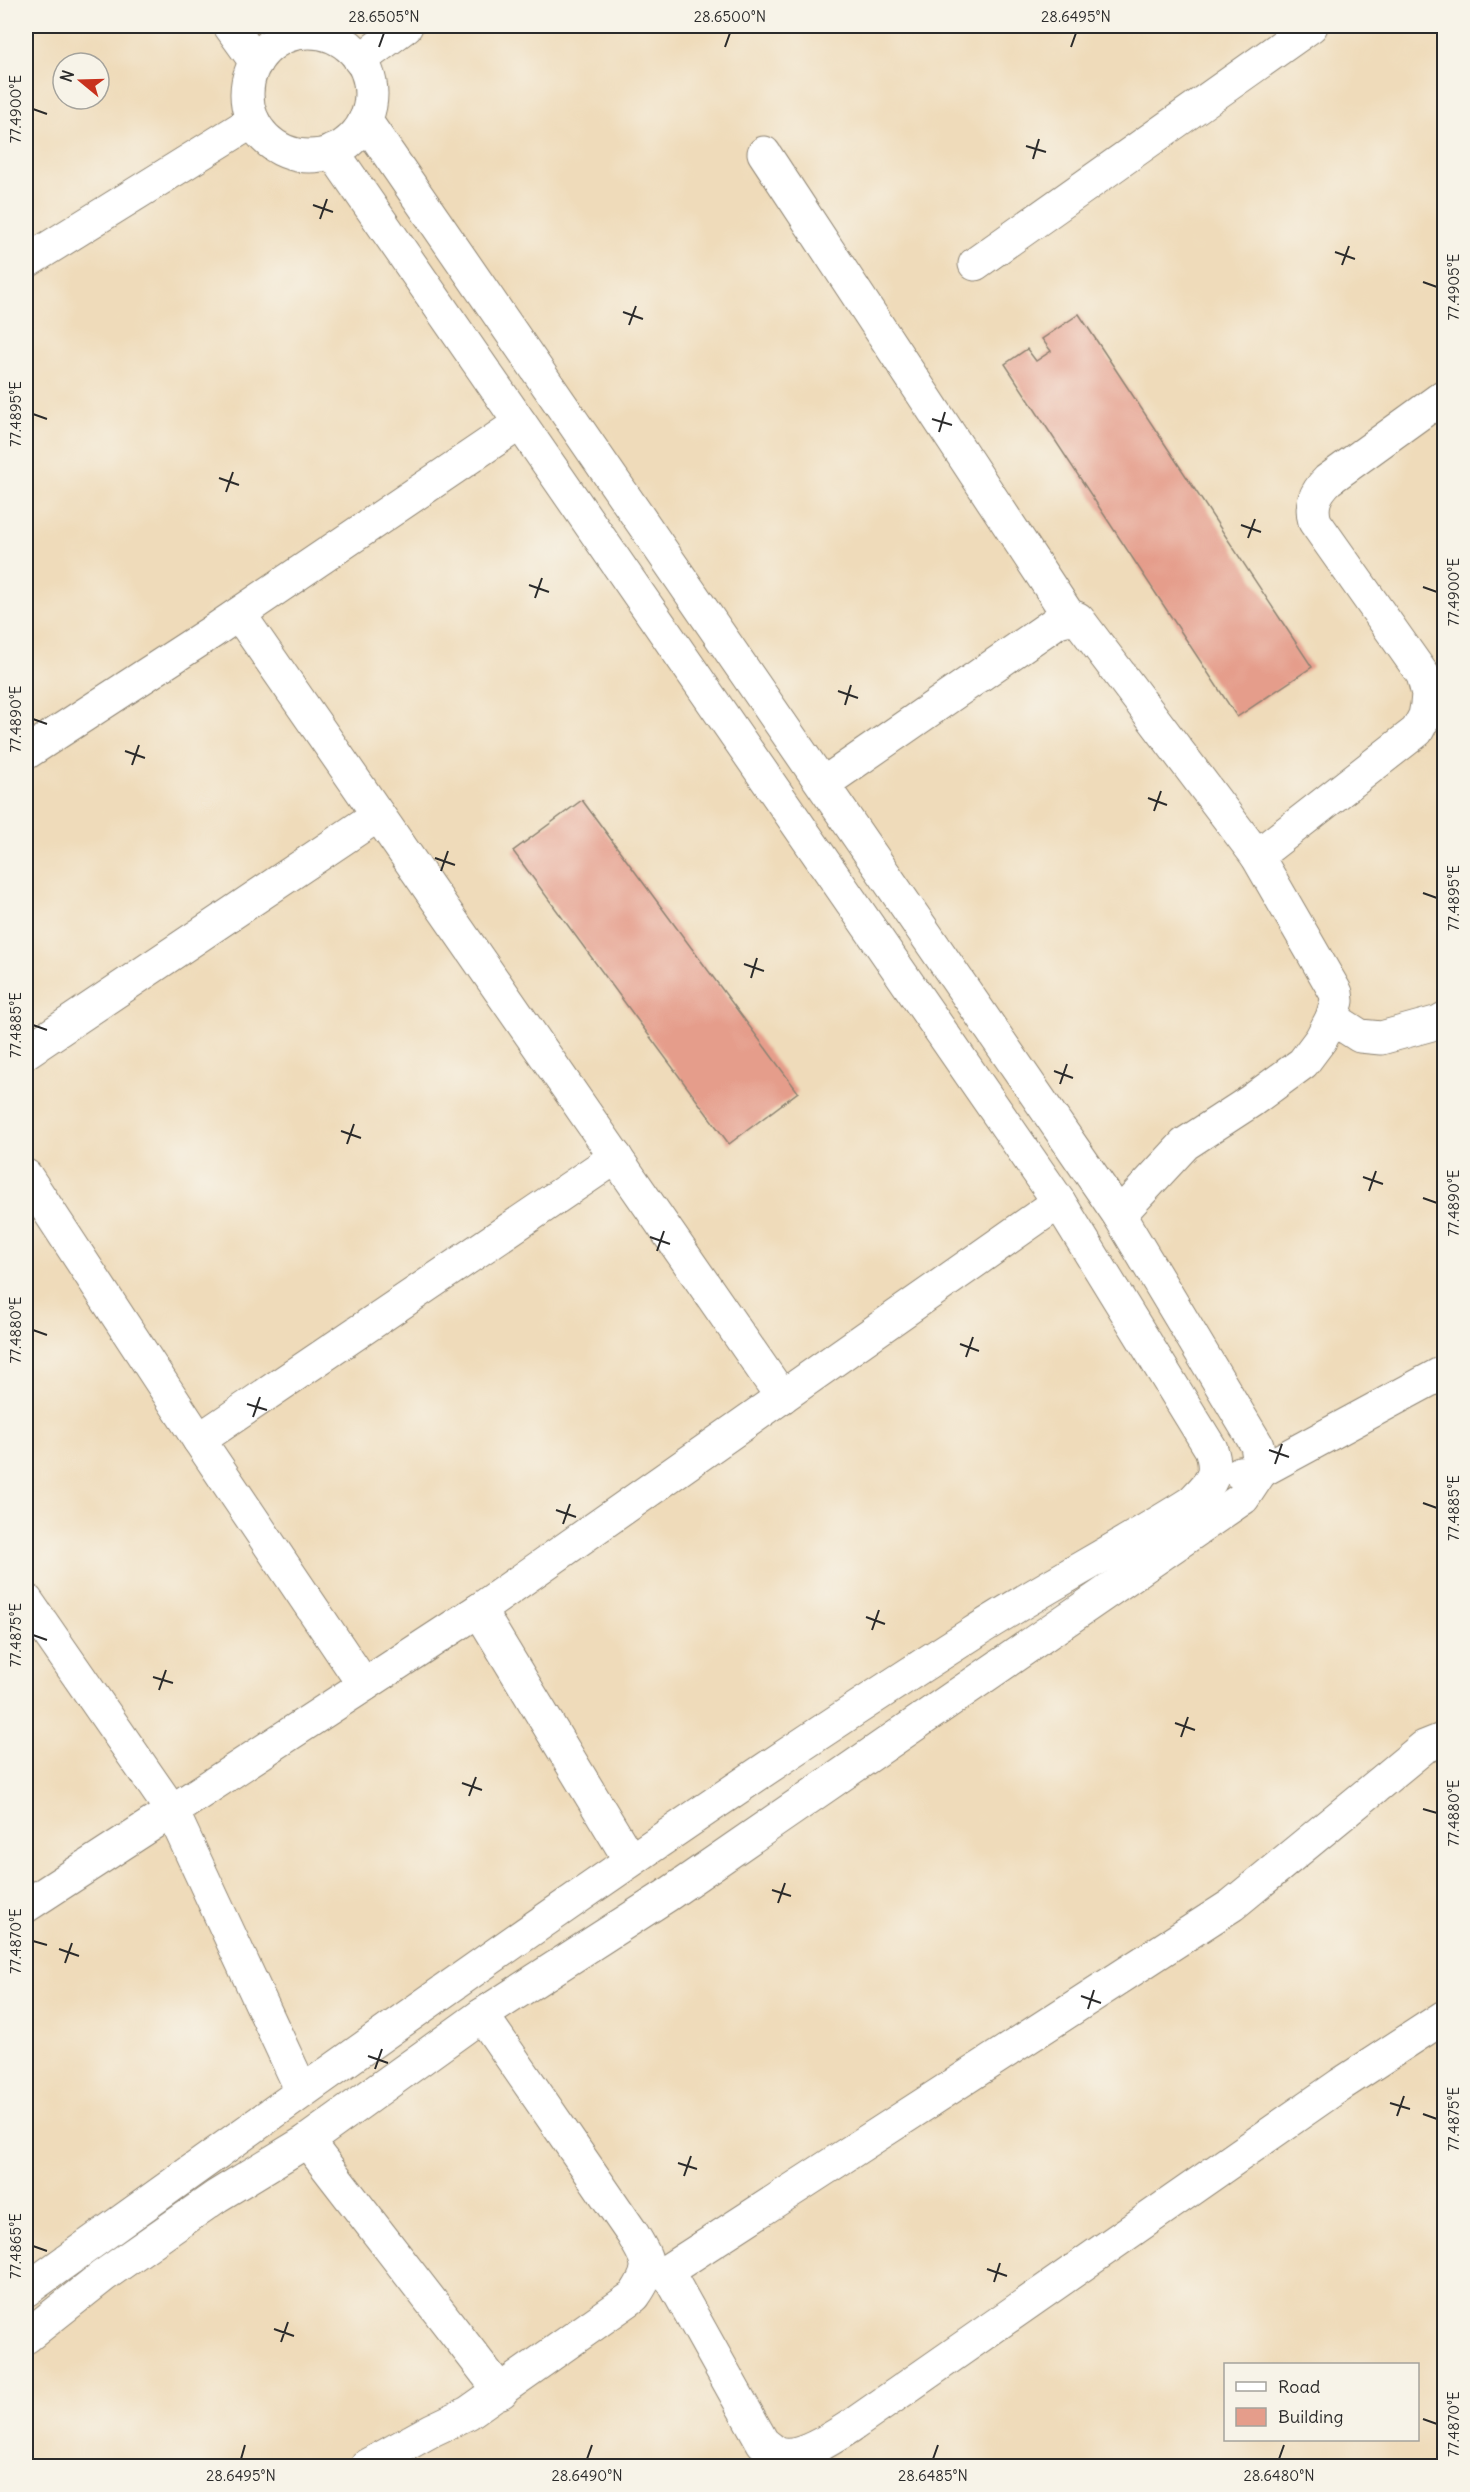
<svg xmlns="http://www.w3.org/2000/svg" width="1470" height="2492" viewBox="0 0 1470 2492" font-family="Delius,sans-serif">
	<style>
		.building { fill: #e59d8b }
		.lines { fill: none; stroke-linecap: round; stroke-linejoin: round }
		.street-casing { stroke: #8d8372; stroke-width: 35 }
		.street { stroke: #fff; stroke-width: 33 }
		.ticks { fill: none; stroke: #2b2b2b; stroke-width: 2 }
		.neatline { fill: none; stroke: #2b2b2b; stroke-width: 2 }
		.ticks-label { font-size: 15px; text-anchor: middle; fill: #2b2b2b }
	</style>
	<rect width="100%" height="100%" fill="#f7f3e8"/>
	<filter id="ink" filterUnits="userSpaceOnUse"><feTurbulence type="fractalNoise" baseFrequency=".0167" numOctaves="2"/><feDisplacementMap in="SourceGraphic" scale="12" xChannelSelector="R" yChannelSelector="G"/><feConvolveMatrix kernelMatrix="1 2 1 2 8 2 1 2 1" color-interpolation-filters="sRGB"/></filter>
	<filter id="wash" filterUnits="userSpaceOnUse"><feTurbulence type="fractalNoise" baseFrequency=".008" numOctaves="4" result="noise"/><feDisplacementMap in="SourceGraphic" scale="24" xChannelSelector="R" yChannelSelector="G"/><feGaussianBlur stdDeviation="1.35" result="paint"/><feColorMatrix in="noise" values="0 0 0 0 0 0 0 0 0 0 0 0 0 0 0 0 0 1.4 0 .05"/><feComposite in="paint" operator="in"/></filter>
	<g filter="url(#wash)">
		<rect width="100%" height="100%" fill="#efdbba"/>
		<g id="blocks">
			<g class="building">
				<path d="M1079 314 1312 667 1237 717 1005 364 1027 349 1036 361 1051 351 1042 339Z"/>
				<path d="M582 800 798 1092 729 1144 513 851Z"/>
			</g>
		</g>
	</g>
	<g filter="url(#ink)">
		<use href="#blocks" fill-opacity="0" stroke="#8d8372" stroke-width="1.5"/>
		<g class="lines">
			<g class="street-casing">
				<g id="street">
					<path d="M230 26 256 62"/>
					<circle cx="309" cy="94" r="62"/>
					<path d="M360 60 406 26"/>
					<path d="M764 153 1069 616"/>
					<path d="M26 262 253 121"/>
					<path d="M975 264 1311 26"/>
					<path d="M239 614 782 1397"/>
					<path d="M26 753 212 632 520 423"/>
					<path d="M823 784 1058 621 1074 617 1078 619 1257 856 1336 993 1337 1001 1332 1018 1321 1039 1303 1063 1251 1101 1185 1144 1119 1215"/>
					<path d="M1257 856 1417 731 1425 716 1427 705 1428 694 1423 675 1315 522C1310 505 1315 493 1328 480L1444 396"/>
					<path d="M1332 1018 1360 1036 1381 1038 1439 1022 1444 1019"/>
					<path d="M26 1052 378 815"/>
					<path d="M26 1176 199 1440 364 1685"/>
					<path d="M199 1440 616 1157"/>
					<path d="M1240 1473 1261 1471 1444 1372"/>
					<path d="M26 1600 172 1811 26 1906"/>
					<path d="M630 1860 479 1610 1059 1202"/>
					<path d="M302 2091 172 1811 479 1610"/>
					<path d="M307 2141 501 2392"/>
					<path d="M667 2271 763 2443C768 2446 774 2452 779 2454 800 2461 837 2435 854 2424L1340 2085 1444 2017"/>
					<path d="M646 2275 667 2271 1232 1905 1424 1747 1444 1739"/>
					<path d="M26 2290C338 2066 649 1840 973 1633 1044 1587 1120 1548 1192 1502 1210 1483 1220 1477 1211 1449L1059 1202 332 151"/>
					<path d="M26 2337 103 2276 217 2196 307 2141 482 2015 666 1896 1243 1498 1261 1471 1257 1445 1119 1215 365 120"/>
					<path d="M367 2466 432 2430 468 2413 634 2296C654 2267 649 2262 632 2233L482 2015"/>
				</g>
			</g>
			<use href="#street" class="street"/>
		</g>
	</g>
	<path class="ticks" d="M379 47 384 33M725 47 730 33M1071 47 1076 33M33 109 47 114M1026 146 1046 152M1033 159 1039 139M313 205 333 212M320 219 327 199M1335 252 1355 259M1342 265 1349 246M1423 282 1437 287M623 312 643 319M629 325 636 306M33 414 47 419M932 419 952 425M939 432 945 412M219 478 239 485M226 492 233 472M1241 525 1261 532M1248 538 1255 519M529 585 549 592M1423 587 1437 592M535 598 542 578M838 691 858 698M845 705 851 685M33 719 47 724M125 751 145 758M132 765 139 745M1148 798 1167 805M1154 811 1161 791M435 858 455 865M441 871 448 851M1423 893 1437 898M744 964 764 971M751 978 757 958M33 1025 47 1030M1054 1071 1073 1078M1060 1084 1067 1064M341 1131 361 1138M347 1144 354 1124M1363 1177 1383 1184M1369 1191 1376 1171M1423 1198 1437 1203M650 1237 670 1244M657 1251 664 1231M33 1330 47 1335M960 1344 979 1351M966 1357 973 1337M247 1404 267 1410M253 1417 260 1397M1269 1450 1289 1457M1275 1464 1282 1444M1423 1503 1437 1508M556 1510 576 1517M563 1524 570 1504M866 1617 885 1624M872 1630 879 1610M33 1635 47 1640M153 1677 173 1683M159 1690 166 1670M1175 1723 1195 1730M1181 1737 1188 1717M462 1783 482 1790M469 1796 476 1777M1423 1809 1437 1813M772 1890 791 1896M778 1903 785 1883M33 1941 47 1945M59 1949 79 1956M65 1963 72 1943M1081 1996 1101 2003M1088 2009 1094 1990M368 2056 388 2063M375 2069 382 2049M1390 2103 1410 2109M1423 2114 1437 2119M1397 2116 1404 2096M678 2163 697 2169M684 2176 691 2156M33 2246 47 2251M987 2269 1007 2276M994 2282 1000 2263M274 2329 294 2336M281 2342 288 2322M1423 2419 1437 2424M241 2459 245 2445M587 2459 592 2445M933 2459 938 2445M1279 2459 1284 2445"/>
	<rect width="1470" height="2492" fill="none" stroke="#f7f3e8" stroke-width="66"/>
	<rect x="1224" y="2363" width="195" height="78" fill="#f7f3e8" stroke="#a5a39c" stroke-width="1.5"/>
	<rect x="1236" y="2382" width="30" height="9" fill="#ffffff" stroke="#a5a39c" stroke-width="1.5"/>
	<text x="1278" y="2393" font-size="18" fill="#2b2b2b">Road</text>
	<rect x="1236" y="2408" width="30" height="18" fill="#e59d8b" stroke="#a5a39c" stroke-width="1.5"/>
	<text x="1278" y="2423" font-size="18" fill="#2b2b2b">Building</text>
	<g transform="translate(81 81) rotate(289)"><circle r="28" fill="#f7f3e8" stroke="#a5a39c" stroke-width="1.5"/>
	<path d="M0-4.5L10 22L0 15L-10 22Z" fill="#c8321e"/>
	<text y="-9" font-size="16" font-weight="bold" text-anchor="middle" fill="#2b2b2b">N</text>
	</g>
	<rect x="33" y="33" width="1404" height="2426" class="neatline"/>
	<g class="ticks-label">
		<text x="384" y="22">28.6505°N</text>
		<text x="730" y="22">28.6500°N</text>
		<text x="1076" y="22">28.6495°N</text>
		<text transform="translate(16 109) rotate(-90)" y="5">77.4900°E</text>
		<text transform="translate(1454 287) rotate(-90)" y="5">77.4905°E</text>
		<text transform="translate(16 414) rotate(-90)" y="5">77.4895°E</text>
		<text transform="translate(1454 592) rotate(-90)" y="5">77.4900°E</text>
		<text transform="translate(16 719) rotate(-90)" y="5">77.4890°E</text>
		<text transform="translate(1454 898) rotate(-90)" y="5">77.4895°E</text>
		<text transform="translate(16 1025) rotate(-90)" y="5">77.4885°E</text>
		<text transform="translate(1454 1203) rotate(-90)" y="5">77.4890°E</text>
		<text transform="translate(16 1330) rotate(-90)" y="5">77.4880°E</text>
		<text transform="translate(1454 1508) rotate(-90)" y="5">77.4885°E</text>
		<text transform="translate(16 1635) rotate(-90)" y="5">77.4875°E</text>
		<text transform="translate(1454 1813) rotate(-90)" y="5">77.4880°E</text>
		<text transform="translate(16 1941) rotate(-90)" y="5">77.4870°E</text>
		<text transform="translate(1454 2119) rotate(-90)" y="5">77.4875°E</text>
		<text transform="translate(16 2246) rotate(-90)" y="5">77.4865°E</text>
		<text transform="translate(1454 2424) rotate(-90)" y="5">77.4870°E</text>
		<text x="241" y="2481">28.6495°N</text>
		<text x="587" y="2481">28.6490°N</text>
		<text x="933" y="2481">28.6485°N</text>
		<text x="1279" y="2481">28.6480°N</text>
	</g>
</svg>
